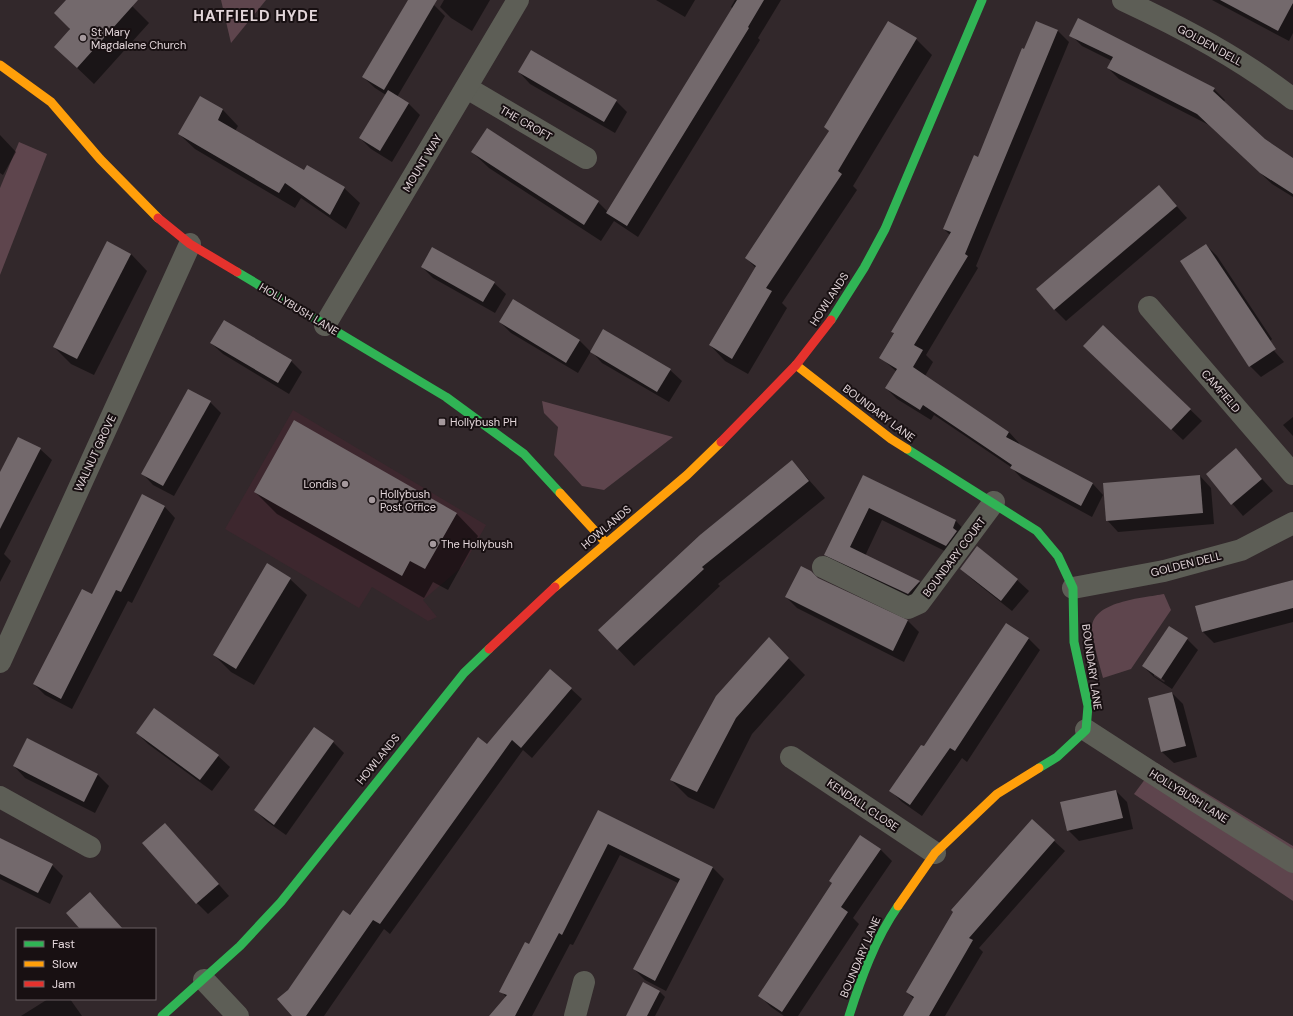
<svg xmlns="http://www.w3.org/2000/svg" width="1293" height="1016" viewBox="0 0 1293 1016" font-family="'DM Sans',sans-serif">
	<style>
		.built { fill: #3d272e }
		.green { fill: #5e454d }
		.shadow { fill: #0007; fill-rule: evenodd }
		.building { fill: #73696c }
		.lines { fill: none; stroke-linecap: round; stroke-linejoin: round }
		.street { stroke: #5d5e56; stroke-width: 22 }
		.fast { stroke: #30b455; stroke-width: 9 }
		.slow { stroke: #ff9f0a; stroke-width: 9 }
		.jam { stroke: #e5322d; stroke-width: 9 }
		.poi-dot { fill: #a5999d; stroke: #181012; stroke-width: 1.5 }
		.labels { text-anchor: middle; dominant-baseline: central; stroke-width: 4; stroke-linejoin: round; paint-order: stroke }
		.poi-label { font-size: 11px; fill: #e3d6da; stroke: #181012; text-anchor: start }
		.street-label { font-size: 11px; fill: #e3d6da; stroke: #181012 }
		.district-label { font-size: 15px; font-weight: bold; letter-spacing: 1px; fill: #e3d6da; stroke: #181012 }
	</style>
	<rect width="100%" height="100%" fill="#32282b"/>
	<path class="built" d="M293 410 486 525 463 566 423 600 437 617 428 621 372 587 359 608 225 529Z"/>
	<g class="green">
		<path d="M221 0H266L231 43Z"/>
		<path d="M19 142 47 154 0 275V188Z"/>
		<path d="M542 401 673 437 604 490 582 486 554 455 558 427 544 413Z"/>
		<path d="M1164 594 1171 610 1131 669 1103 678C1099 663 1094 646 1092 630 1090 601 1144 598 1164 594Z"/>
		<path d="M1157 763 1293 846V901L1134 794Z"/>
	</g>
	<g class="shadow">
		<path d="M67 0H129L132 6 149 23 94 84 72 63Z"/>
		<path d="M409 0H425L434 5 445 16 397 97 409 104 420 115 392 162 371 149 360 138 386 95 375 88 363 77Z"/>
		<path d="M444 0H490L472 31 451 18 440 7Z"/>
		<path d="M656 0H695L685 17Z"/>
		<path d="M735 0H781L758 38 760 40 638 237 614 221 601 241 489 168 472 152 487 129 598 202 608 212 733 9 731 7Z"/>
		<path d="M1212 0H1286L1293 4V33L1289 41Z"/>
		<path d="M888 22 916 39 932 55 853 186 857 190 782 303 787 308 748 374 725 361 710 345 756 268 746 258 830 132 825 127Z"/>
		<path d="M1036 22 1058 31 1069 42 976 266 978 268 926 355 933 362 925 376 1009 432 1019 443V444L1093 484 1103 495 1092 517 1022 479 1011 467 934 415 931 420 897 399 886 388 897 372 880 357 950 235 944 229 979 159Z"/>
		<path d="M1071 35 1214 89 1225 100 1224 102 1264 140 1293 159V197L1272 184 1209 125 1119 79 1108 68 1112 61 1082 46Z"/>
		<path d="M519 72 616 101 627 112 615 133 530 84Z"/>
		<path d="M200 97 223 110 238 126 235 131 304 172 344 188 360 203 346 229 301 198 295 208 195 149 179 134Z"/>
		<path d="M0 135 16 152 3 175 0 173Z"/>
		<path d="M1159 186 1187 218 1066 321 1054 309Z"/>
		<path d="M1206 245 1217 256 1272 339 1268 344 1284 362 1261 377 1250 366Z"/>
		<path d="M131 254 147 271 94 375 71 364 54 347Z"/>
		<path d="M422 267 494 283 506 294 495 313 433 278Z"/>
		<path d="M513 301 579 340 591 352 604 330 670 370 682 381 669 402 602 363 591 351 578 373 511 333 500 322Z"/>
		<path d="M1103 326 1202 421 1183 440 1096 357Z"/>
		<path d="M211 343 291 361 302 372 289 394 223 354Z"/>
		<path d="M210 402 221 413 174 496 153 485 142 473Z"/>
		<path d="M1293 417V436L1283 425Z"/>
		<path d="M19 438 40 449 52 460 4 554 11 561 0 582V475Z"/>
		<path d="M1236 450 1273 491 1243 516 1207 474Z"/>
		<path d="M792 461 825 498 718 584 720 586 634 666 618 649Z"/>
		<path d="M864 476 956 521 968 534 959 558 882 520 865 556 919 582 932 594 924 606 838 568 825 555Z"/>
		<path d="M1200 476 1211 488 1214 524 1118 532 1107 520Z"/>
		<path d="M255 492 457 514 478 536 448 590 433 582 424 598 277 514Z"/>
		<path d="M164 506 175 518 132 603 128 601 72 709 45 695 34 684 92 595Z"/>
		<path d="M961 569 1017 580 1029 591 1012 611 973 580Z"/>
		<path d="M290 579 307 595 254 685 231 672 214 655Z"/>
		<path d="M820 580 908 621 919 632 904 662 797 608 786 597Z"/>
		<path d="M1293 580V622L1214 643 1203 632 1196 606Z"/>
		<path d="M1006 624 1029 639 1040 650 967 762 962 758 922 816 902 802 891 791 924 748Z"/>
		<path d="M769 639 805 675 752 734 714 809 688 797 671 780Z"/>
		<path d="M1187 639 1198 650 1172 689 1154 677 1143 666ZM1154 673 1165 681 1164 682 1154 676Z"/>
		<path d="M571 689 582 699 532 758 523 750 390 934 384 929 324 1016H294L288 991 487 745Z"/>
		<path d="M1172 693 1183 704 1197 757 1174 763 1162 752 1149 699Z"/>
		<path d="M154 709 218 756 230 767 212 791 148 744 137 733Z"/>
		<path d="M28 739 98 775 109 786 95 813 25 778 14 766Z"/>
		<path d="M333 742 344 753 286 835 266 821 255 810Z"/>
		<path d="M1116 791 1127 802 1133 829 1079 841 1068 830Z"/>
		<path d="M598 811 713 868 724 879 666 991 645 980 634 969 678 883 620 855 573 945 570 944 532 1016H491L506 997 501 991 530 945Z"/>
		<path d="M1032 821 1065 851 979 948 983 952 945 1016H904L914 999 907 992Z"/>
		<path d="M176 836 229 896 208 914 197 903Z"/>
		<path d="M861 836 881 850 892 861 853 918 859 924 798 1016H784L771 1007 760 996 833 884Z"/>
		<path d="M0 839 52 865 63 876 50 904 0 879Z"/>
		<path d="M643 983 660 992 665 997 655 1016H627Z"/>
		<path d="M48 999H70L82 1016H21Z"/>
	</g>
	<g class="building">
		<path d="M66 0H138L77 68 54 47 70 29 54 13Z"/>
		<path d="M408 0H437L384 90 362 77Z"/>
		<path d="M737 0H764L748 27 749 28 627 226 606 213Z"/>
		<path d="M1220 0H1293V3L1278 31Z"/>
		<path d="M1078 18 1215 88 1213 91 1265 139 1293 158V194L1260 173 1197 114 1107 68 1113 57 1069 36Z"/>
		<path d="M888 21 917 38 838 171 842 174 766 288 772 291 732 359 709 345 756 266 745 258 829 131 824 127Z"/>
		<path d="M1036 21 1058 30 965 254 968 256 914 345 923 350 913 367 1009 432 1006 437 1093 483 1081 506 1010 468 1012 465 923 405 920 410 885 388 897 369 879 358 894 333 891 332 951 232 943 229 974 155 978 157 1022 48 1024 49Z"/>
		<path d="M531 50 617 100 604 122 518 72Z"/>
		<path d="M388 90 409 103 380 151 359 138Z"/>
		<path d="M200 96 223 109 218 120 304 170 307 165 345 187 330 215 285 183 279 193 178 134Z"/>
		<path d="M487 128 599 201 584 225 471 152Z"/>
		<path d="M1159 185 1177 206 1054 310 1036 289Z"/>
		<path d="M107 241 131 254 77 359 53 347Z"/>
		<path d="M1206 244 1276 349 1249 367 1180 261Z"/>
		<path d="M432 247 495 282 483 302 421 267Z"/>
		<path d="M513 299 580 340 566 363 499 322Z"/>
		<path d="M224 320 292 360 278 383 210 343Z"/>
		<path d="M1103 325 1191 409 1171 430 1083 346Z"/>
		<path d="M603 329 671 369 657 392 590 352Z"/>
		<path d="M188 389 211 401 163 486 141 474Z"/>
		<path d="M294 420 457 513 425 569 410 561 402 576 254 492Z"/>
		<path d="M18 437 41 448 0 529V472Z"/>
		<path d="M1236 448 1262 479 1231 505 1206 474Z"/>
		<path d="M792 460 809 481 702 567 704 569 617 650 598 630 700 535Z"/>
		<path d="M863 475 956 520 953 528 957 531 946 546 869 508 850 547 920 581 908 594 824 555Z"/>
		<path d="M1200 475 1203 513 1106 521 1103 483Z"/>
		<path d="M142 494 165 506 121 592 116 590 61 699 33 684 82 589 92 594Z"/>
		<path d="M977 546 1018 579 1001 601 960 569Z"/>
		<path d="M267 563 291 578 236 669 213 655Z"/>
		<path d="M801 566 811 571 818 578 908 620 893 651 785 597Z"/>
		<path d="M1293 580V608L1202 632 1195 606Z"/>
		<path d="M1006 623 1029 638 955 751 950 748 910 805 889 791 921 745 924 746Z"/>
		<path d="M1169 626 1188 638 1161 679 1142 666Z"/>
		<path d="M769 637 789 658 736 718 697 792 670 780 716 696Z"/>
		<path d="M550 669 572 688 521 748 512 740 380 924 373 920 306 1016H292L277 999 288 990 343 910 350 915 478 737 487 744Z"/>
		<path d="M1172 692 1186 746 1161 752 1148 698Z"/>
		<path d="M154 708 219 755 200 780 136 733Z"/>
		<path d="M314 727 334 741 274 825 254 810Z"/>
		<path d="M27 738 98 774 84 802 13 766Z"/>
		<path d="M1116 790 1123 818 1067 831 1060 802Z"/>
		<path d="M598 810 713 867 655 981 633 969 680 879 608 844 562 935 559 933 515 1016H489L507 995 499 992 525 942 529 944Z"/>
		<path d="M1032 819 1055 840 969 938 973 940 929 1016H903L914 997 906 992 953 912 951 910Z"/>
		<path d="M165 823 219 884 196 904 142 843Z"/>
		<path d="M860 835 881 849 841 907 848 912 782 1012 758 996 832 883 829 881Z"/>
		<path d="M0 838 53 864 38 893 0 874Z"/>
		<path d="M90 892 103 907 123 929H80L66 913Z"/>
		<path d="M643 982 660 991 647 1016H626Z"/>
	</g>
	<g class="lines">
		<g class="street">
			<path d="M1123 0C1183 28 1240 58 1293 99"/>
			<path d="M467 88 586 158"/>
			<path d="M1149 307 1293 474"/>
			<path d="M325 325 518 0"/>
			<path d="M823 567 908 608 919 603 994 502"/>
			<path d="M1073 588 1164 571 1241 550 1293 523"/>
			<path d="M0 662 190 244"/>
			<path d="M1086 730 1194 800 1293 862"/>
			<path d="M791 757 935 853"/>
			<path d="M0 797 90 847"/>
			<path d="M204 980 238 1016"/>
			<path d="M575 1016 584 982"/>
		</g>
		<g class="fast">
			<path d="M237 272 446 397 524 454 560 493"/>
			<path d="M831 320 864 268 885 229 982 0"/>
			<path d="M907 449 1037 531 1058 556 1073 588 1074 642 1088 706 1086 730 1057 757 1039 768"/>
			<path d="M162 1016 240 946 281 902 464 673 489 649"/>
			<path d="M849 1016C861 978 875 939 898 906"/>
		</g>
		<g class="slow">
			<path d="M0 65 51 102 100 159 158 218"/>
			<path d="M796 365 891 439 907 449"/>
			<path d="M560 493 605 542"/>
			<path d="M555 587 687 475 721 442"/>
			<path d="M898 906 935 853 997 794 1039 768"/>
		</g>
		<g class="jam">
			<path d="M158 218 190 244 237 272"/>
			<path d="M721 442 796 365 831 320"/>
			<path d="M489 649 555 587"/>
		</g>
	</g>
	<g class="poi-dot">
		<circle cx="83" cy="38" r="4"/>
		<rect x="438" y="418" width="8" height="8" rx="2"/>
		<circle cx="345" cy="484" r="4"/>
		<circle cx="372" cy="500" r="4"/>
		<circle cx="433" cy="544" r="4"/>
	</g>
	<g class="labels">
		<g class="poi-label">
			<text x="91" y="32">St Mary<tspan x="91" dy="13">Magdalene Church</tspan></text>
			<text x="450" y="422">Hollybush PH</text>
			<text x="337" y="484" text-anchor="end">Londis</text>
			<text x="380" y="494">Hollybush<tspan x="380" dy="13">Post Office</tspan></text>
			<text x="441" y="544">The Hollybush</text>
		</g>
		<g class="street-label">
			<text transform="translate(1210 45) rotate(29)">GOLDEN DELL</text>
			<text transform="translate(526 123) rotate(30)">THE CROFT</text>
			<text transform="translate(422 163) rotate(-59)">MOUNT WAY</text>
			<text transform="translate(829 299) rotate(-57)">HOWLANDS</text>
			<text transform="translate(299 309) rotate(31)">HOLLYBUSH LANE</text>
			<text transform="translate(1221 391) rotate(49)">CAMFIELD</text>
			<text transform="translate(879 413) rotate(37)">BOUNDARY LANE</text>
			<text transform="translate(95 453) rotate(-65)">WALNUT GROVE</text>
			<text transform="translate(606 527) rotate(-40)">HOWLANDS</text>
			<text transform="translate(954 557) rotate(-53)">BOUNDARY COURT</text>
			<text transform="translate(1186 564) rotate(-14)">GOLDEN DELL</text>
			<text transform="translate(1092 667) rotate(82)">BOUNDARY LANE</text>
			<text transform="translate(378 759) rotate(-51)">HOWLANDS</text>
			<text transform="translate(1189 796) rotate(32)">HOLLYBUSH LANE</text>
			<text transform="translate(863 805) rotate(34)">KENDALL CLOSE</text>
			<text transform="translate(860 957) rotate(-67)">BOUNDARY LANE</text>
		</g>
		<g class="district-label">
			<text x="256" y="16">HATFIELD HYDE</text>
		</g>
	</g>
	<rect x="16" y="928" width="140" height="72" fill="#181012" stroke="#695f62"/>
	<rect x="24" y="941" width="20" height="6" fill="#30b455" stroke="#695f62"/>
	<text x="52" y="948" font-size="12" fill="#e3d6da">Fast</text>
	<rect x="24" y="961" width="20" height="6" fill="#ff9f0a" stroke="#695f62"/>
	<text x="52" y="968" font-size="12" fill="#e3d6da">Slow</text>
	<rect x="24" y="981" width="20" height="6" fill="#e5322d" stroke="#695f62"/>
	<text x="52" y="988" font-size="12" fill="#e3d6da">Jam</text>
</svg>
